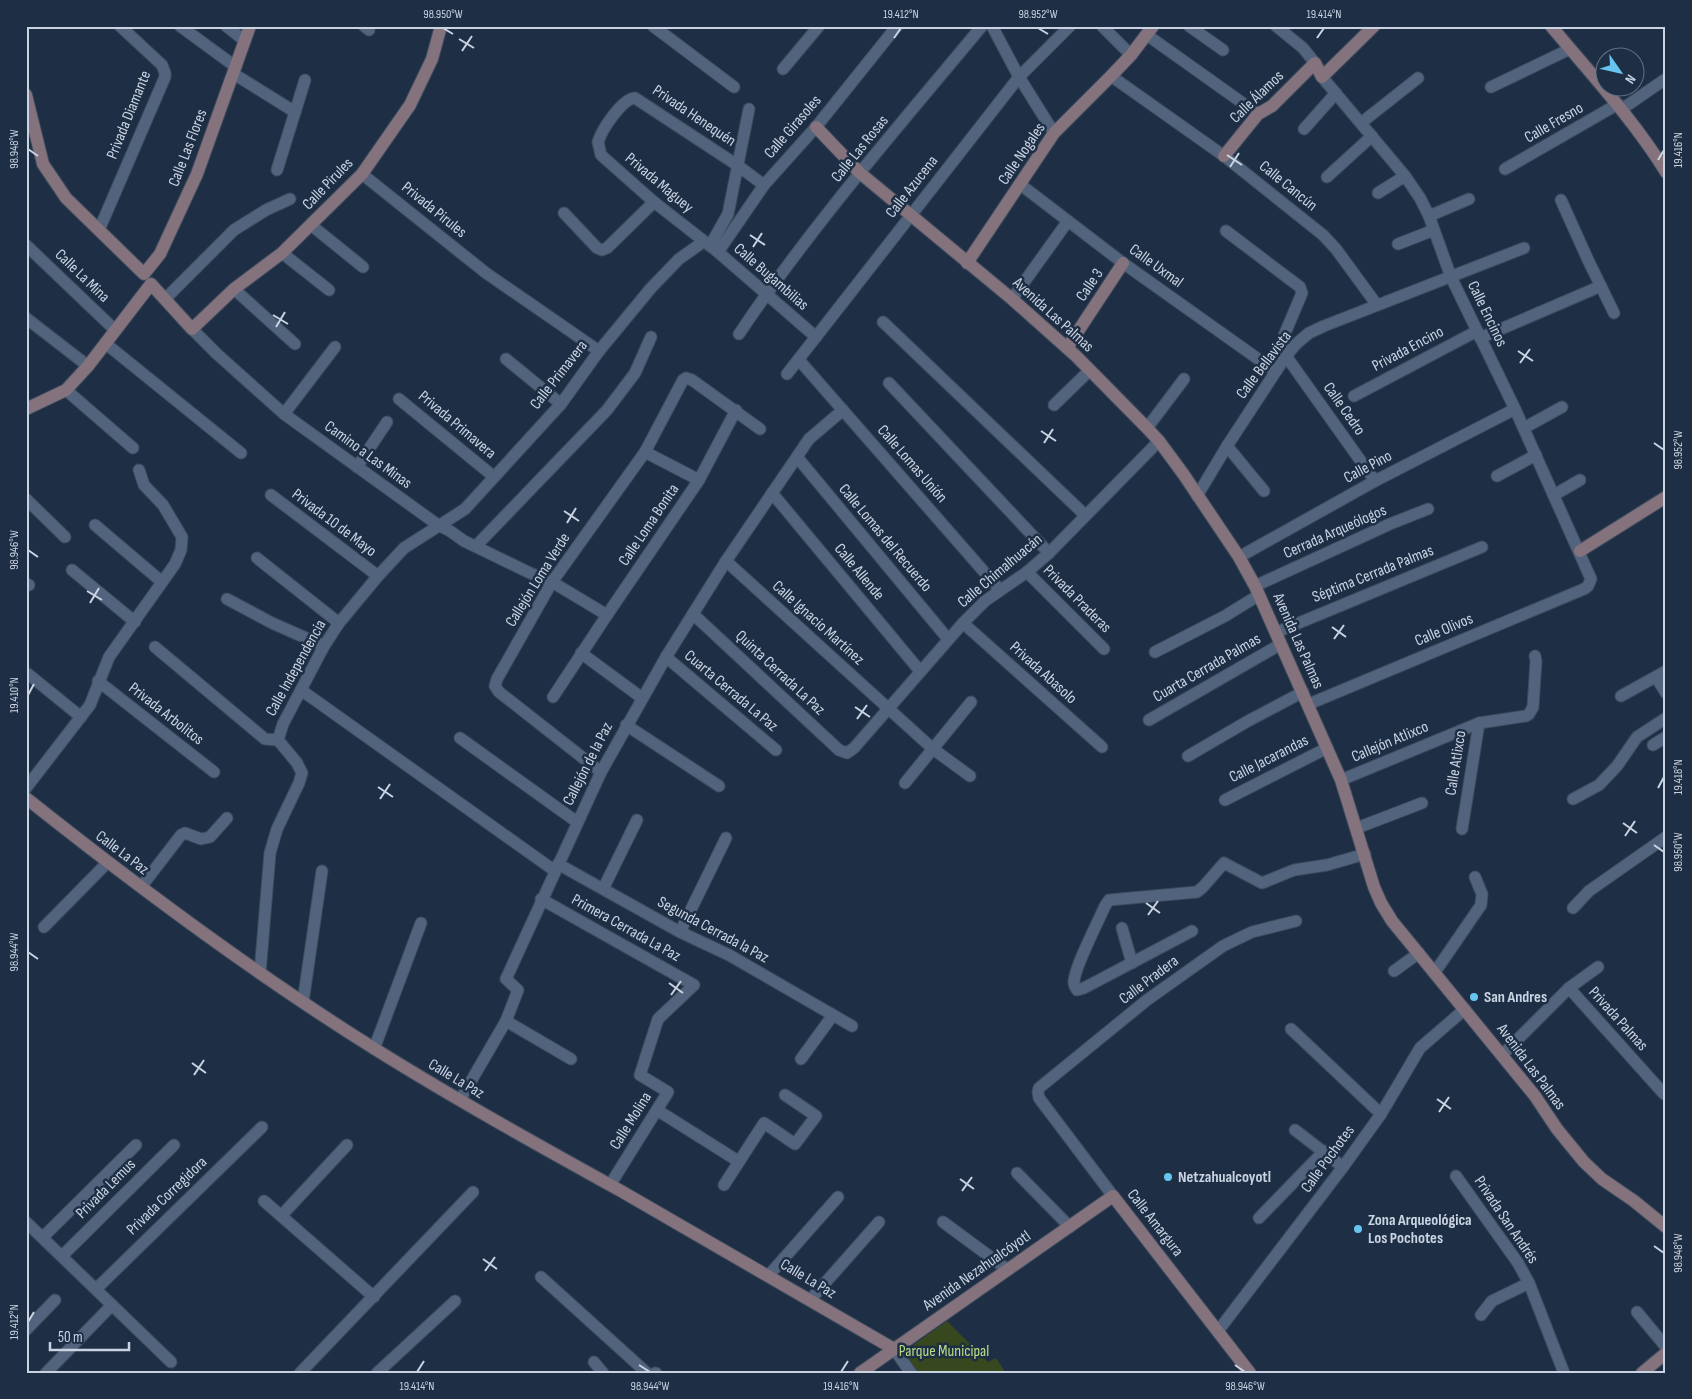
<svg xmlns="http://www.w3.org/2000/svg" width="1692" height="1399" viewBox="0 0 1692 1399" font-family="'Sofia Sans Condensed',sans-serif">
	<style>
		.green { fill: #38481e }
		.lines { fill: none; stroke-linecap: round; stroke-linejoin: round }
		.street-casing { stroke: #3d4b5e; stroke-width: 13 }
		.secondary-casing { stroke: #3d4b5e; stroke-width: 14 }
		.street { stroke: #52647d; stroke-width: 11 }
		.secondary { stroke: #84727c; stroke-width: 12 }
		.ticks { fill: none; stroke: #c9d3e2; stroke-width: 2 }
		.poi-dot { fill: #67c4ef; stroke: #1e2f45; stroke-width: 2 }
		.labels { text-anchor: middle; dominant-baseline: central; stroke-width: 5; stroke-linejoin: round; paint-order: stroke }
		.street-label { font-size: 16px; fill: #c9d3e2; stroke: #1e2f45 }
		.poi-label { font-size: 16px; font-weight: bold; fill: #c9d3e2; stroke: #1e2f45; text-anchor: start }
		.park-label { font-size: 16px; fill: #badd85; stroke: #1e2f45 }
		.neatline { fill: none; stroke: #c9d3e2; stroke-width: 2 }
		.ticks-label { font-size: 12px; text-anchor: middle; fill: #c9d3e2 }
	</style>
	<rect width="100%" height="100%" fill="#1e2f45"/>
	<path class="green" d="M947 1321 988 1362 996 1358 1006 1373H914L901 1354Z"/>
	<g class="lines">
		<g class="street-casing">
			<g id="street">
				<path d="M180 26 236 67"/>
				<path d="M226 26 245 41"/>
				<path d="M364 26 369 30"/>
				<path d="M653 26 734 87"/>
				<path d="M992 26 1019 77 1054 133"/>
				<path d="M1102 26 1131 55"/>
				<path d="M1189 26 1223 50"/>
				<path d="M1276 26 1303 48 1315 63"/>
				<path d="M1147 35 1258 114"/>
				<path d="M783 69 819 26"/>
				<path d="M234 74 295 112"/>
				<path d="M1111 76 1224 156 1323 235 1336 249 1377 305"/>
				<path d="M1491 87 1570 49"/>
				<path d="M1622 109 1664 80"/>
				<path d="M1361 123 1418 78"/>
				<path d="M1304 129 1336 93"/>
				<path d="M1505 169 1618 104"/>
				<path d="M277 170 305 80"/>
				<path d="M362 174 486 273 599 351"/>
				<path d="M1327 177 1372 136"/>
				<path d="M764 185 737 165 635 98C622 99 602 129 598 142L601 155 654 202 718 252 816 337"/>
				<path d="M1021 185 1123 263 1275 371"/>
				<path d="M1378 193 1405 176"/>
				<path d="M1561 200 1588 260 1614 313"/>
				<path d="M564 213 597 248 602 250 607 248 654 202"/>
				<path d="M1429 216 1469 199"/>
				<path d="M311 225 363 267"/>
				<path d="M99 230 165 77V73L162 65 120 26"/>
				<path d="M1226 231 1300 287 1302 293 1283 338V346L1286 356 1375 481"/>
				<path d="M1398 244 1434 230"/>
				<path d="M26 245 115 330"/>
				<path d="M710 246 728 214 749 109"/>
				<path d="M718 252 764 185 816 127 897 26"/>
				<path d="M282 253 329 290"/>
				<path d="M234 289 295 344"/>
				<path d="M165 299 234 230 266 210 290 199"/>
				<path d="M1012 299 1068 221"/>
				<path d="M26 318 88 366"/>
				<path d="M883 322 1085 515"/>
				<path d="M192 329 217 354 284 414 438 525 450 531 464 541 530 573 552 582 607 615"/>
				<path d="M739 334C812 225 899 126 982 26"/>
				<path d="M1480 338 1601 286"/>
				<path d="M105 343 241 453"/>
				<path d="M506 359 561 404"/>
				<path d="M799 360 1000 590"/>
				<path d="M787 374 1019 77 1070 26"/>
				<path d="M889 383 1049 553"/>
				<path d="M66 390 133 448"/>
				<path d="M1354 396 1477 331"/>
				<path d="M399 399 493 476"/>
				<path d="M1054 405 1090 370"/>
				<path d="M284 414 335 347"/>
				<path d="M1147 428 1184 379"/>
				<path d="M1524 428 1562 407"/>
				<path d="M1227 446 1264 491"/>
				<path d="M645 452 699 480"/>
				<path d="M797 457 948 639"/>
				<path d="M357 467 387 422"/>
				<path d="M1497 476 1536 455"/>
				<path d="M772 493 920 671"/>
				<path d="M271 495 378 576"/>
				<path d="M1554 495 1580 480"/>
				<path d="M1197 496 1227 446 1286 356 1296 344 1309 333 1324 326 1524 248"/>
				<path d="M26 499 65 537"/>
				<path d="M95 525 162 582"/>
				<path d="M476 546 607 410 635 373 651 337"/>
				<path d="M1239 557 1375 481 1515 409"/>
				<path d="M257 558 339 623"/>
				<path d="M726 561 933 749 970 776"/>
				<path d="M72 570 135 622"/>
				<path d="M1027 572 1104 649"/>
				<path d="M26 584 29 585"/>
				<path d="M1255 586 1390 524 1428 509"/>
				<path d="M227 599 272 623 324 646"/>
				<path d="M693 614 839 750 847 753 854 748 963 623 985 601 1027 572 1049 553 1159 441"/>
				<path d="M963 623 1102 747"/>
				<path d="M1277 632 1482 547"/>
				<path d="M155 647 265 739 278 740"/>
				<path d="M1155 652 1225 616 1259 595"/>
				<path d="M581 653 642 698"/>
				<path d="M666 657 776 750"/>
				<path d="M28 674 81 717"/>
				<path d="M1656 677 1666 693"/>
				<path d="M98 681 214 772"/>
				<path d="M301 690 555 871"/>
				<path d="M1621 696 1666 671"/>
				<path d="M553 697 607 615 699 480 736 410"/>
				<path d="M1309 704 1584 589 1588 586 1591 579 1515 409 1451 277 1429 216 1420 198 1405 176 1322 77"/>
				<path d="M1149 720 1281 644"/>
				<path d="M626 725 719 786"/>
				<path d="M460 738 577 822"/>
				<path d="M1653 745 1666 737"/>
				<path d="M1188 756 1248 721 1303 692"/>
				<path d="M601 772 499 692 495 686 497 679 552 582 645 452 683 380 686 378 692 380 760 429"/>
				<path d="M1341 780 1479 723 1526 716 1529 714 1533 707 1536 661 1535 656"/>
				<path d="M905 783 971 702"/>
				<path d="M26 788 90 705 109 657 175 564 181 550 182 537 163 505 144 485 139 470"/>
				<path d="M1573 799 1599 785 1617 766 1637 737 1666 718"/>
				<path d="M1225 800 1327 748"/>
				<path d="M1357 828 1422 803"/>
				<path d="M1462 829 1479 723"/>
				<path d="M558 864 680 932 729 955 852 1026"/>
				<path d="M141 887 181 835 185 833 201 839 210 837 227 818"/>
				<path d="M603 889 637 820"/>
				<path d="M541 899 694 985 658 1019 640 1075 668 1092 610 1185"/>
				<path d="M1573 908 1589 891 1666 837"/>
				<path d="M44 927 107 863"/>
				<path d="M1122 928 1132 963"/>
				<path d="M1192 931 1084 988 1077 990C1075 987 1074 986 1074 983 1073 970 1099 920 1105 906L1109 900 1197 892 1203 887 1224 863 1262 883 1294 870 1327 865 1365 854"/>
				<path d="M680 932 726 838"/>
				<path d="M1394 971 1419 953"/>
				<path d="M1435 972 1481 905 1482 894 1475 877"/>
				<path d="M260 973 270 853 277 829 299 783 302 773 297 763 278 740 283 724 324 646 339 623 378 576 404 548 465 509 561 404 599 351 651 288 679 259 703 242"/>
				<path d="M1569 988 1664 1094"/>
				<path d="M303 1002 322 871"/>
				<path d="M506 1021 571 1059"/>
				<path d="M1291 1029 1381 1114"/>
				<path d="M374 1049 421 923"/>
				<path d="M1502 1055 1569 988 1598 967"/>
				<path d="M801 1059 833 1015"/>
				<path d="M460 1100 506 1021 518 990 506 979 601 772 666 657 726 561 809 439 843 410"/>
				<path d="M657 1110 738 1161"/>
				<path d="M1295 1130 1343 1167"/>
				<path d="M1017 1173 1070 1227"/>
				<path d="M1456 1176 1518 1263 1529 1283 1564 1373"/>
				<path d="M724 1185 764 1123 795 1144 816 1116 785 1095"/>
				<path d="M1113 1196 1039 1098 1038 1092 1039 1088 1147 1000 1223 946 1252 932 1296 921"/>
				<path d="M264 1201 374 1297"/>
				<path d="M281 1216 347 1145"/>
				<path d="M1259 1218 1324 1151"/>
				<path d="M26 1222 171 1362"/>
				<path d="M943 1222 1008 1270"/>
				<path d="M43 1237 136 1145"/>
				<path d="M62 1256 174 1145"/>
				<path d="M769 1275 838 1197"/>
				<path d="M541 1277 647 1373"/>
				<path d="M96 1289 262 1127"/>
				<path d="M810 1300 879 1222"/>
				<path d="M1637 1312 1666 1347"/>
				<path d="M1481 1315 1492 1301 1529 1283"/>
				<path d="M26 1330 55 1300"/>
				<path d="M1218 1331 1343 1167 1381 1114 1420 1048 1465 1009"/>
				<path d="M894 1349 911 1373"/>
				<path d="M594 1362 603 1373"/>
				<path d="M46 1373 112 1305"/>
				<path d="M300 1373 473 1192"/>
				<path d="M377 1373 455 1301"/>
				<path d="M655 1373H656"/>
			</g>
		</g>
		<g class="secondary-casing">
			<g id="secondary">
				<path d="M1551 26C1591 74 1633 119 1666 172"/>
				<path d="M26 95 43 164 66 198 144 274 160 254 197 174 250 26"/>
				<path d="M816 127 860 173 1012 299 1076 356 1147 428 1159 441 1184 475 1239 557 1255 586 1341 780 1374 887 1381 903 1392 921 1535 1096 1557 1129 1584 1162 1602 1179 1634 1201 1666 1227"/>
				<path d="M1224 156 1258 114 1272 106 1315 63 1322 77 1374 26"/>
				<path d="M967 263 1054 133 1111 76 1131 55 1153 26"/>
				<path d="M1067 348 1123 263"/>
				<path d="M26 409 66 390 88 366 151 284 192 329 234 289 282 253 362 174 410 105 432 59 441 26"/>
				<path d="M1580 551 1666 497"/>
				<path d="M26 798C138 887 253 973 375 1049 455 1099 538 1145 621 1191 712 1243 803 1296 894 1349"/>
				<path d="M860 1373 1113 1196 1250 1373"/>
				<path d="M1642 1373 1666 1353"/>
			</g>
		</g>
		<use href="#street" class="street"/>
		<use href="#secondary" class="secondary"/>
	</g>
	<path class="ticks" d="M443 28 453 34M1038 28 1048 34M894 38 901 28M1317 38 1324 28M459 39 474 48M462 51 472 36M28 149 38 156M1227 155 1242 165M1658 160 1664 150M1230 167 1239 153M750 235 765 245M753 247 762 233M273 315 288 324M276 327 285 312M1518 351 1533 361M1520 363 1530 349M1041 431 1056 441M1044 443 1053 429M1654 443 1664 450M564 511 579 521M567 523 576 508M28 550 38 557M87 591 102 600M90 603 99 588M1332 627 1346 637M1334 639 1344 625M28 695 34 684M855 707 870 717M857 719 867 705M378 787 393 797M1658 788 1664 777M380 799 390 784M1623 823 1637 833M1625 836 1635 821M1654 845 1664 852M1146 903 1160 913M1148 915 1158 901M28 952 38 959M669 983 683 993M671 995 681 981M192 1063 206 1073M194 1075 204 1060M1437 1099 1451 1109M1439 1112 1449 1097M960 1179 974 1189M962 1191 972 1177M1654 1246 1664 1253M483 1259 497 1269M485 1271 495 1257M28 1322 34 1312M639 1365 650 1372M1235 1365 1245 1372M417 1372 424 1361M841 1372 848 1361"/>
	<g class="poi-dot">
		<circle cx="1474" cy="997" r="5"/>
		<circle cx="1168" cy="1177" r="5"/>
		<circle cx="1358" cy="1229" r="5"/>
	</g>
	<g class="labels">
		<g class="street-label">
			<text transform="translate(1257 97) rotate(-44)">Calle Álamos</text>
			<text transform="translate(129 115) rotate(-68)">Privada Diamante</text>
			<text transform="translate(694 116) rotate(34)">Privada Henequén</text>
			<text transform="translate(1554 123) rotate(-30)">Calle Fresno</text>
			<text transform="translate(793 127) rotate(-49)">Calle Girasoles</text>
			<text transform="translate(188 148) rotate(-69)">Calle Las Flores</text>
			<text transform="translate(860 149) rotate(-51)">Calle Las Rosas</text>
			<text transform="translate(1022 154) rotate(-56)">Calle Nogales</text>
			<text transform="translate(659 183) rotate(40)">Privada Maguey</text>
			<text transform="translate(328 184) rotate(-46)">Calle Pirules</text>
			<text transform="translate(1288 186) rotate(39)">Calle Cancún</text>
			<text transform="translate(912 187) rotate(-52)">Calle Azucena</text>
			<text transform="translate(434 210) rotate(39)">Privada Pirules</text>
			<text transform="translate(1156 266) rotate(36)">Calle Uxmal</text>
			<text transform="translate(82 276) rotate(44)">Calle La Mina</text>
			<text transform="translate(771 277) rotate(41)">Calle Bugambilias</text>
			<text transform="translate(1090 285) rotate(-56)">Calle 3</text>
			<text transform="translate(1487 314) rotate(64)">Calle Encinos</text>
			<text transform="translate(1053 315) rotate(42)">Avenida Las Palmas</text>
			<text transform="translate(1408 349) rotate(-28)">Privada Encino</text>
			<text transform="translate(1264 365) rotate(-53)">Calle Bellavista</text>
			<text transform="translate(559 375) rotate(-52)">Calle Primavera</text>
			<text transform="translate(1344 409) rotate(55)">Calle Cedro</text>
			<text transform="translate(457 425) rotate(40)">Privada Primavera</text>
			<text transform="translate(368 455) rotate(36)">Camino a Las Minas</text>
			<text transform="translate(912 464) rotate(49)">Calle Lomas Unión</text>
			<text transform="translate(1368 467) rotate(-28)">Calle Pino</text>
			<text transform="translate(334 523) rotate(37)">Privada 10 de Mayo</text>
			<text transform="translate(649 525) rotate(-56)">Calle Loma Bonita</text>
			<text transform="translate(1335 532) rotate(-24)">Cerrada Arqueólogos</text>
			<text transform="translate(885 538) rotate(50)">Calle Lomas del Recuerdo</text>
			<text transform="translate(1000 571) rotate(-40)">Calle Chimalhuacán</text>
			<text transform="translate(859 572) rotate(50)">Calle Allende</text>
			<text transform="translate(1373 574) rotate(-22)">Séptima Cerrada Palmas</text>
			<text transform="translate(538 580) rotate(-58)">Callejón Loma Verde</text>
			<text transform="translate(1077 599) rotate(45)">Privada Praderas</text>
			<text transform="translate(818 623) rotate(42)">Calle Ignacio Martínez</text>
			<text transform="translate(1444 630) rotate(-23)">Calle Olivos</text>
			<text transform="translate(1298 641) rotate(66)">Avenida Las Palmas</text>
			<text transform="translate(296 668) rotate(-61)">Calle Independencia</text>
			<text transform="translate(1207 668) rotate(-30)">Cuarta Cerrada Palmas</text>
			<text transform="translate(780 673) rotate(43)">Quinta Cerrada La Paz</text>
			<text transform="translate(1043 673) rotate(42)">Privada Abasolo</text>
			<text transform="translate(731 691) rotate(40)">Cuarta Cerrada La Paz</text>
			<text transform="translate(166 714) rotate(38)">Privada Arbolitos</text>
			<text transform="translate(1390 742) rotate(-23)">Callejón Atlixco</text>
			<text transform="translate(1269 759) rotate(-27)">Calle Jacarandas</text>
			<text transform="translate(1456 763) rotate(-81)">Calle Atlixco</text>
			<text transform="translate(588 764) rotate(-63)">Callejón de la Paz</text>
			<text transform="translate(122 853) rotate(37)">Calle La Paz</text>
			<text transform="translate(626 928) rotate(29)">Primera Cerrada La Paz</text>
			<text transform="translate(713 930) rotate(28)">Segunda Cerrada la Paz</text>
			<text transform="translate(1149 980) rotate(-37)">Calle Pradera</text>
			<text transform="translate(1618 1019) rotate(48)">Privada Palmas</text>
			<text transform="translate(1531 1067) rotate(53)">Avenida Las Palmas</text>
			<text transform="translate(456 1079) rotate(31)">Calle La Paz</text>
			<text transform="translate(631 1121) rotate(-58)">Calle Molina</text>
			<text transform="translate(1328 1159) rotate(-54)">Calle Pochotes</text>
			<text transform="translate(106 1189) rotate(-45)">Privada Lemus</text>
			<text transform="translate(167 1196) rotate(-44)">Privada Corregidora</text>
			<text transform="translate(1506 1220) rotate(56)">Privada San Andrés</text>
			<text transform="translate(1155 1223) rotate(52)">Calle Amargura</text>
			<text transform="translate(977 1271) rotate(-35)">Avenida Nezahualcóyotl</text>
			<text transform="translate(808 1279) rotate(31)">Calle La Paz</text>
		</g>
		<g class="poi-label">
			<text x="1484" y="997">San Andres</text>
			<text x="1178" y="1177">Netzahualcoyotl</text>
			<text x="1368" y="1220">Zona Arqueológica<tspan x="1368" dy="18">Los Pochotes</tspan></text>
		</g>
		<g class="park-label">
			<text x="944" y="1351">Parque Municipal</text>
		</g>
	</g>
	<rect width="1692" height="1399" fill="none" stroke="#1e2f45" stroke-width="55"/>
	<g transform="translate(1620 72) rotate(124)"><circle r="24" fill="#1e2f45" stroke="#627184"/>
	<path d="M0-4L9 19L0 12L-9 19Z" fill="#67c4ef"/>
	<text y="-8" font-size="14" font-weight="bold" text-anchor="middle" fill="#c9d3e2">N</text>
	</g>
	<path d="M50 1342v8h79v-8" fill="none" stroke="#c9d3e2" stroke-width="2.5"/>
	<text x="58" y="1342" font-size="15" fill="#c9d3e2" stroke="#1e2f45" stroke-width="4" paint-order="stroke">50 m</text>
	<rect x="28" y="28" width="1636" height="1344" class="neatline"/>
	<g class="ticks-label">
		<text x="443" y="18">98.950°W</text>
		<text x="901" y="18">19.412°N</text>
		<text x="1038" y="18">98.952°W</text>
		<text x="1324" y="18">19.414°N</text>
		<text transform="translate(14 149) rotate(-90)" y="4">98.948°W</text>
		<text transform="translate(1678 150) rotate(-90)" y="4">19.416°N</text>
		<text transform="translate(1678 450) rotate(-90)" y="4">98.952°W</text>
		<text transform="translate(14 550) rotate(-90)" y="4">98.946°W</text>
		<text transform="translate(14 695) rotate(-90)" y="4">19.410°N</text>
		<text transform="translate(1678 777) rotate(-90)" y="4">19.418°N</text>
		<text transform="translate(1678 852) rotate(-90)" y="4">98.950°W</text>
		<text transform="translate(14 952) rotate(-90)" y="4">98.944°W</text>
		<text transform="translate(1678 1253) rotate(-90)" y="4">98.948°W</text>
		<text transform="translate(14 1322) rotate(-90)" y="4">19.412°N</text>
		<text x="417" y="1390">19.414°N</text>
		<text x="650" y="1390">98.944°W</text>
		<text x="841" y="1390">19.416°N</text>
		<text x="1245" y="1390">98.946°W</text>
	</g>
</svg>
